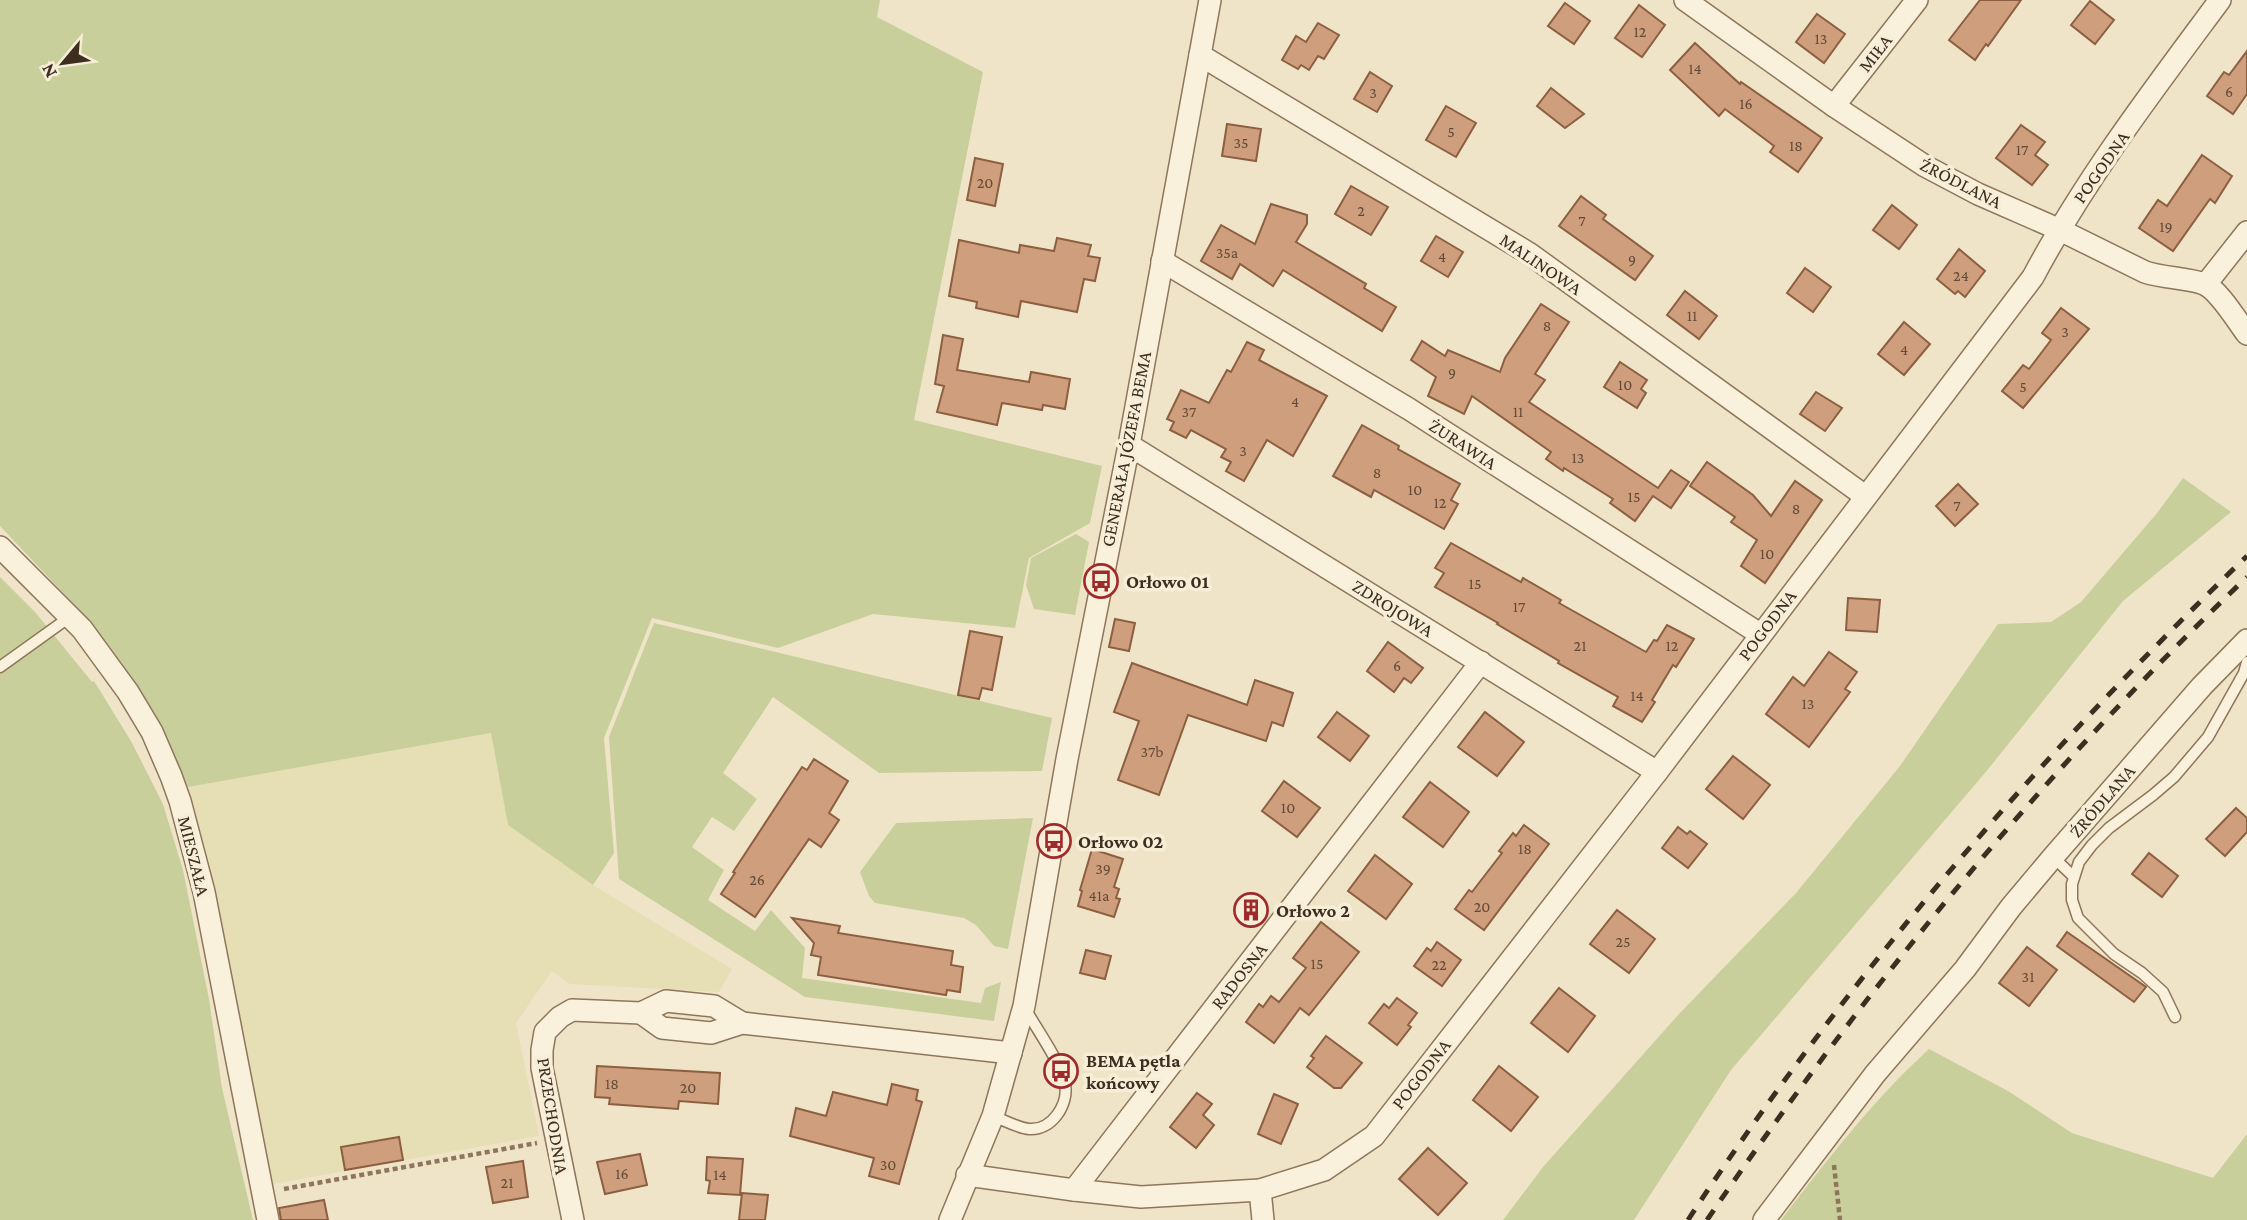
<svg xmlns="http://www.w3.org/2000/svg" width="2247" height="1220" viewBox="0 0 2247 1220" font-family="'Crimson Pro',serif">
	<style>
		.farmland { fill: #e6deb5 }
		.green { fill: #c9cf9b }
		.building { fill: #cf9f7d; stroke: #8d5f41; stroke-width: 2 }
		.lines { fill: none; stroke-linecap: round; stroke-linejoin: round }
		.service-casing { stroke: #8d765c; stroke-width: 13 }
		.minor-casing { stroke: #8d765c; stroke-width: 24 }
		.path { stroke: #8d765c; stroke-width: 4.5; stroke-dasharray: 5 3.5; stroke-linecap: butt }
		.service { stroke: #faf1dc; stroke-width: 10 }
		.minor { stroke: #faf1dc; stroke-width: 21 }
		.rail { stroke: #3d2e20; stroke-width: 5; stroke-dasharray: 12 12; stroke-linecap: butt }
		.labels { text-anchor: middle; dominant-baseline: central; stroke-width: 7; stroke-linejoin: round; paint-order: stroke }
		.number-label { font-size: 16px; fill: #624a37 }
		.street-label { font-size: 19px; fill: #3d2e20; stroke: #f7eed8 }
		.poi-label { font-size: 19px; font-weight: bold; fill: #3d2e20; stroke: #f7eed8; text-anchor: start }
	</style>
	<rect width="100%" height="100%" fill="#f0e4c8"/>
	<path class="farmland" d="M491 733 508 825 593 885 732 969 719 992 570 984 552 971 516 1023 539 1136 273 1184 188 787Z"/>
	<g class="green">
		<path d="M0 0H880L877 17 983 72 914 420 1102 466 1090 523 1029 558 1015 628 873 614 778 648 652 618 604 738 614 853 593 885 508 825 491 733 188 787 149 711 82 613 0 526Z"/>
		<path d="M2183 478 2231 512 2123 601 1985 773 1731 1070 1634 1220H1503L1543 1167 1678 1015 1796 893 1900 766 1998 624 2051 622 2081 602 2157 513Z"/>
		<path d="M1076 534 1089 542 1075 615 1034 609 1026 585 1031 558Z"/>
		<path d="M0 577 36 613 92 682 94 681 131 741 163 804 183 870 209 999 222 1088 253 1220H0Z"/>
		<path d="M654 623 1052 718 1042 771 879 773 773 697 723 773 757 799 734 831 712 817 692 847 724 870 708 900 755 931 771 910 805 948 802 978 981 1003 985 988 1001 982 994 1021 805 997 619 879 609 737Z"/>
		<path d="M1033 818 1008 949 994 946 976 925 964 918 875 903 869 896 860 872 896 823Z"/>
		<path d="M1929 1049 2008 1091 2072 1133 2213 1178 2247 1134V1220H1781C1827 1160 1873 1100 1929 1049Z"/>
	</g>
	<g class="building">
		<path d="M1980 0H2021L1988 46 1986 44 1975 60 1949 40Z"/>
		<path d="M2090 1 2114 20 2095 44 2071 25Z"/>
		<path d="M1565 3 1590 21 1574 44 1548 26Z"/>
		<path d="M1639 5 1665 25 1642 57 1615 38Z"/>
		<path d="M1817 14 1845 34 1824 63 1796 42Z"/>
		<path d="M1318 23 1339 35 1324 59 1318 56 1309 70 1301 65 1298 69 1282 60 1296 36 1306 42Z"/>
		<path d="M1695 43 1740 84 1741 82 1822 138 1798 172 1770 152 1774 146 1725 109 1719 116 1670 70Z"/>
		<path d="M2247 51V94L2233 114 2207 96 2224 72 2229 75Z"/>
		<path d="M1370 72 1392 86 1377 112 1354 99Z"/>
		<path d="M1551 88 1584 114 1565 128 1537 106Z"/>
		<path d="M1446 106 1476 123 1456 157 1426 140Z"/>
		<path d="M1227 124 1261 129 1256 161 1222 156Z"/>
		<path d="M2021 125 2045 142 2035 155 2048 165 2032 185 1996 158Z"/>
		<path d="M2202 155 2232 176 2215 203 2210 199 2173 251 2139 228 2158 200 2167 206Z"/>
		<path d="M975 158 1003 164 995 206 967 200Z"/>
		<path d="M1351 186 1388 207 1371 235 1335 214Z"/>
		<path d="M1581 196 1606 215 1603 219 1653 256 1635 280 1559 226Z"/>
		<path d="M1271 204 1307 215V224L1296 242 1366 284 1364 288 1396 307 1382 331 1283 270 1273 286 1240 264 1232 279 1201 261 1221 225 1255 244Z"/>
		<path d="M1892 205 1917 225 1899 249 1873 230Z"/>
		<path d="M1436 236 1463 252 1448 277 1421 261Z"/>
		<path d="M1057 238 1091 245 1088 256 1100 258 1095 281 1084 279 1077 312 1021 301 1018 317 976 308 977 302 949 296 959 240 1019 253 1020 245 1054 251Z"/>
		<path d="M1959 249 1985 271 1965 297 1958 291 1955 294 1937 279Z"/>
		<path d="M1805 268 1831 287 1813 312 1787 293Z"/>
		<path d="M1685 291 1717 316 1699 339 1667 315Z"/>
		<path d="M1541 304 1569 322 1535 374 1545 380 1529 402 1658 488 1671 470 1689 482 1671 508 1653 496 1635 521 1610 503 1613 499 1564 468 1563 471 1546 459 1551 452 1472 396 1464 414 1428 396 1436 377 1411 360 1422 341 1445 356 1448 350 1500 372 1505 358Z"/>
		<path d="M2061 308 2089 329 2023 408 2002 391 2023 365 2029 369 2051 340 2042 333Z"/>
		<path d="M1904 322 1930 344 1904 375 1878 354Z"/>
		<path d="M943 335 963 339 957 370 1029 382 1031 372 1070 379 1065 409 1043 405 1042 410 1002 403 997 425 937 412 944 386 935 384Z"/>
		<path d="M1247 342 1264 350 1259 360 1327 396 1293 456 1267 440 1244 481 1226 471 1231 462 1221 457 1226 449 1191 430 1186 438 1170 430 1174 422 1167 419 1181 390 1209 403 1227 370 1231 372Z"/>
		<path d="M1620 362 1647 380 1641 389 1646 393 1637 408 1604 387Z"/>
		<path d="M1816 392 1842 408 1825 431 1800 414Z"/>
		<path d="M1362 425 1399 446 1398 449 1460 484 1451 500 1458 504 1444 529 1374 490 1371 497 1333 476Z"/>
		<path d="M1707 462 1753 495 1771 516 1795 481 1822 500 1765 583 1741 566 1757 540 1731 522 1735 517 1690 486Z"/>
		<path d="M1958 484 1978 504 1955 526 1936 506Z"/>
		<path d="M1451 543 1521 582 1523 578 1561 600 1559 603 1646 652 1654 640 1657 641 1667 625 1694 639 1676 667 1673 665 1652 700 1655 702 1642 722 1613 706 1618 697 1558 663 1559 661 1497 624 1498 623 1435 587 1444 573 1435 568Z"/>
		<path d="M1848 598 1880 600 1877 632 1846 630Z"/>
		<path d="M1115 619 1135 623 1129 651 1109 647Z"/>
		<path d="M970 631 1002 637 992 690 982 688 979 699 958 695Z"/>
		<path d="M1388 642 1423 668 1411 683 1404 678 1394 692 1367 671Z"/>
		<path d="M1829 652 1857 672 1845 689 1850 692 1809 747 1766 714 1793 677 1804 686Z"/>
		<path d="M1132 663 1247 705 1255 680 1293 693 1283 726 1272 722 1266 741 1188 715 1159 795 1118 780 1139 721 1114 712Z"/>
		<path d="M1337 712 1369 736 1350 761 1318 737Z"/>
		<path d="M1485 712 1524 742 1497 776 1458 747Z"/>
		<path d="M1733 756 1770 785 1743 819 1706 789Z"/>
		<path d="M814 759 848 781 829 813 839 820 821 847 809 839 755 917 721 894 735 873 733 872 802 767 807 770Z"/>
		<path d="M1284 781 1320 808 1297 837 1262 811Z"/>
		<path d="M1430 782 1469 812 1443 847 1403 817Z"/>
		<path d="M2236 808 2247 818V832L2225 856 2206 839Z"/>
		<path d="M1524 825 1549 844 1484 930 1455 909 1469 890 1472 892 1502 853 1499 851 1513 833 1516 836Z"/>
		<path d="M1678 827 1687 834 1690 831 1707 844 1688 868 1662 848Z"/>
		<path d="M1092 849 1123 859 1114 887 1119 889 1116 898 1120 899 1114 917 1078 906 1082 891 1080 890Z"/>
		<path d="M2149 853 2178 876 2162 897 2132 874Z"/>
		<path d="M1375 855 1412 884 1386 919 1348 891Z"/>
		<path d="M1249 896 1264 908 1253 923 1237 911Z"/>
		<path d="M1617 910 1655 939 1629 973 1590 944Z"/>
		<path d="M792 918 840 926 838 933 953 951 951 965 963 967 960 992 947 990 946 995 818 975 821 957 811 955 814 943Z"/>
		<path d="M1321 922 1359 952 1309 1015 1300 1008 1274 1043 1246 1022 1259 1004 1263 1007 1271 996 1279 1002 1306 968 1293 958Z"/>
		<path d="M2067 932 2146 987 2134 1002 2057 946Z"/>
		<path d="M1437 942 1461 960 1442 986 1414 966 1427 948 1431 951Z"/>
		<path d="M2027 947 2057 970 2029 1006 1999 983Z"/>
		<path d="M1086 950 1111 956 1105 979 1080 973Z"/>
		<path d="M1559 988 1595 1016 1568 1052 1531 1023Z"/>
		<path d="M1397 998 1417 1013 1408 1025 1411 1027 1397 1045 1369 1023 1384 1004 1389 1008Z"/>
		<path d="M1326 1036 1362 1063 1341 1088H1334L1307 1067 1314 1058 1311 1056Z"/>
		<path d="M597 1066 720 1073 718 1104 679 1101 678 1109 609 1104 610 1098 595 1097Z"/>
		<path d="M1499 1066 1538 1097 1511 1131 1473 1100Z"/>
		<path d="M892 1084 918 1090 916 1100 922 1102 899 1184 869 1176 874 1158 790 1136 796 1108 826 1116 833 1092 887 1105Z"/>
		<path d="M1197 1093 1212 1104 1203 1115 1214 1125 1196 1148 1170 1127Z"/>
		<path d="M1274 1094 1298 1104 1281 1144 1258 1134Z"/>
		<path d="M399 1137 403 1160 345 1170 341 1147Z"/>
		<path d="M1428 1148 1467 1183 1438 1215 1399 1179Z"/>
		<path d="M640 1154 647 1185 605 1194 597 1162Z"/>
		<path d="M707 1157 743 1159 740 1195 708 1193 710 1181 706 1180Z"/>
		<path d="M523 1161 528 1197 493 1203 486 1167Z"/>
		<path d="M742 1193 768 1195 765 1220H739Z"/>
		<path d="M324 1200 328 1220H281L279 1208Z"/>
	</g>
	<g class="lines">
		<g class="service-casing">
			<g id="service">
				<path d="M0 667 71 616"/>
				<path d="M2053 857 2074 877"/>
				<path d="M2175 1017 2163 992 2142 973 2114 954 2078 918 2072 900V884L2079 862 2092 845 2109 828 2153 795 2174 777 2208 737 2244 673 2247 662"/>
				<path d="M993 1116C1004 1120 1018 1128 1029 1129 1052 1131 1069 1104 1065 1084 1062 1064 1035 1027 1025 1008"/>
			</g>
		</g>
		<g class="minor-casing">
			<g id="minor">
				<path d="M1685 0 1834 106 1925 166 1978 194 2058 229 2145 272C2162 278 2190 278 2204 284 2219 290 2237 321 2247 334"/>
				<path d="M1200 55 1530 254 1865 496"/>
				<path d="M1834 106 1917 0"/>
				<path d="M1162 261 1409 409 1760 634"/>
				<path d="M2206 284 2247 232"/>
				<path d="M1129 445 1657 772"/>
				<path d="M0 547 82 629 128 692 152 732 171 776 180 801 204 892 268 1220"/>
				<path d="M641 1013 662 1028 711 1033 742 1023 1011 1053"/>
				<path d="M967 1175 1074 1190 1141 1197 1260 1190 1324 1170 1374 1136 1657 772 2033 277C2085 179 2154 89 2220 0"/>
				<path d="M1074 1190 1481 662"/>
				<path d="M1260 1190 1263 1220"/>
				<path d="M573 1220 542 1068V1050L545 1032 560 1017 572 1010 641 1013 666 1001 714 1006 742 1023"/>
				<path d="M950 1220 993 1116 1024 1006 1067 759 1129 445 1210 0"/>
				<path d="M1764 1220 1875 1074 1965 969 2011 907 2053 857 2202 686 2247 640"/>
			</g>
		</g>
		<g class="path">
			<path d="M1834 1165 1840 1220"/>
			<path d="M284 1189 537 1143"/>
		</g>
		<use href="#service" class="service"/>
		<use href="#minor" class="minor"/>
		<g class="rail">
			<path d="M1688 1220C1847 977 2038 757 2247 556"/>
			<path d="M1707 1220C1865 988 2044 771 2247 577"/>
		</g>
	</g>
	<defs>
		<g id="bus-ring" transform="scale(1.75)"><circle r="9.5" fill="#f7eed8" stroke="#9e2a2b" stroke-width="1.5"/><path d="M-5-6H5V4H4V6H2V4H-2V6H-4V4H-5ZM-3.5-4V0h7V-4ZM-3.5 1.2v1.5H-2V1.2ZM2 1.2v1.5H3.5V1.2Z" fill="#9e2a2b"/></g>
		<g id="building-ring" transform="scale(1.75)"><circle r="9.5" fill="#f7eed8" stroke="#9e2a2b" stroke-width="1.5"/><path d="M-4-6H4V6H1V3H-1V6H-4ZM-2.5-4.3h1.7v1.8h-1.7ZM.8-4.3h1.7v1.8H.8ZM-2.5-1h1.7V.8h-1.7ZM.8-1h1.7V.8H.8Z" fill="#9e2a2b"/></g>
	</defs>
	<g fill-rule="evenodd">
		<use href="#bus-ring" x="1101" y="581"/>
		<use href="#bus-ring" x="1054" y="841"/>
		<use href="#building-ring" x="1251" y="910"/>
		<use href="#bus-ring" x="1061" y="1071"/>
	</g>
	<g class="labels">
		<g class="number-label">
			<text x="1640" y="31">12</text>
			<text x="1821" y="38">13</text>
			<text x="1695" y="68">14</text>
			<text x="2229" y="91">6</text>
			<text x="1373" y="92">3</text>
			<text x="1746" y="103">16</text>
			<text x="1451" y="131">5</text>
			<text x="1241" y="142">35</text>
			<text x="1796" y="145">18</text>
			<text x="2022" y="149">17</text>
			<text x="985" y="182">20</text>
			<text x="1361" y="210">2</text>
			<text x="1582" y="220">7</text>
			<text x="2166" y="226">19</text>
			<text x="1227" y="252">35a</text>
			<text x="1442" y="256">4</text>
			<text x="1632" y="259">9</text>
			<text x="1961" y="275">24</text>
			<text x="1692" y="315">11</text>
			<text x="1547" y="325">8</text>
			<text x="2065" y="331">3</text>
			<text x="1904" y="349">4</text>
			<text x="1452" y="372">9</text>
			<text x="1625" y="384">10</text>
			<text x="2023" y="386">5</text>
			<text x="1295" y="401">4</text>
			<text x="1189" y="411">37</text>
			<text x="1518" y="411">11</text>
			<text x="1243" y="450">3</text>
			<text x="1578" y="457">13</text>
			<text x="1377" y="472">8</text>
			<text x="1415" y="489">10</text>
			<text x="1634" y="496">15</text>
			<text x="1440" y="502">12</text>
			<text x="1957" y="505">7</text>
			<text x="1796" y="508">8</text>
			<text x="1767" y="553">10</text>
			<text x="1475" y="583">15</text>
			<text x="1519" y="606">17</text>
			<text x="1580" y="645">21</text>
			<text x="1672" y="645">12</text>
			<text x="1397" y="665">6</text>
			<text x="1637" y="695">14</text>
			<text x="1808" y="703">13</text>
			<text x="1152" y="751">37b</text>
			<text x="1288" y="807">10</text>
			<text x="1525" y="848">18</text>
			<text x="1103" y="868">39</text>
			<text x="757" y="879">26</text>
			<text x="1099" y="895">41a</text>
			<text x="1482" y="906">20</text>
			<text x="1623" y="941">25</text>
			<text x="1317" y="963">15</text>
			<text x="1439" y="964">22</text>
			<text x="2028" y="976">31</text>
			<text x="612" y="1083">18</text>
			<text x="688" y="1087">20</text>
			<text x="888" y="1164">30</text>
			<text x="622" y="1173">16</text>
			<text x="720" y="1174">14</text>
			<text x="507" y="1182">21</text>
		</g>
		<g class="street-label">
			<text transform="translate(1875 53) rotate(-52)">MIŁA</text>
			<text transform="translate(2101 167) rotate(-55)">POGODNA</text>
			<text transform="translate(1961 183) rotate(27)">ŹRÓDLANA</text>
			<text transform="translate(1541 264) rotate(34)">MALINOWA</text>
			<text transform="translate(1463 444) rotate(33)">ŻURAWIA</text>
			<text transform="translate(1126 449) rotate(-79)">GENERAŁA JÓZEFA BEMA</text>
			<text transform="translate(1393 608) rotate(32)">ZDROJOWA</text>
			<text transform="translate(1767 625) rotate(-53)">POGODNA</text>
			<text transform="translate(2102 801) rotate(-49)">ŹRÓDLANA</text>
			<text transform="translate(194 856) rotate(76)">MIESZAŁA</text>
			<text transform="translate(1239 976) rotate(-52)">RADOSNA</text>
			<text transform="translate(1421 1074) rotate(-52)">POGODNA</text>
			<text transform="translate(553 1116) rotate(81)">PRZECHODNIA</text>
		</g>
		<g class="poi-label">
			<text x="1126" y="581">Orłowo 01</text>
			<text x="1078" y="841">Orłowo 02</text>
			<text x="1276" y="910">Orłowo 2</text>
			<text x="1086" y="1060">BEMA pętla<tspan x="1086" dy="22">końcowy</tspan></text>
		</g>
	</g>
	<g transform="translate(63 63) rotate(241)" stroke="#f7eed8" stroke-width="5" paint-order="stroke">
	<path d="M0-5L12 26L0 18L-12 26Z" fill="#3d2e20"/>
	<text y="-10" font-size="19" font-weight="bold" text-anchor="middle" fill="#3d2e20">N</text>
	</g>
</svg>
